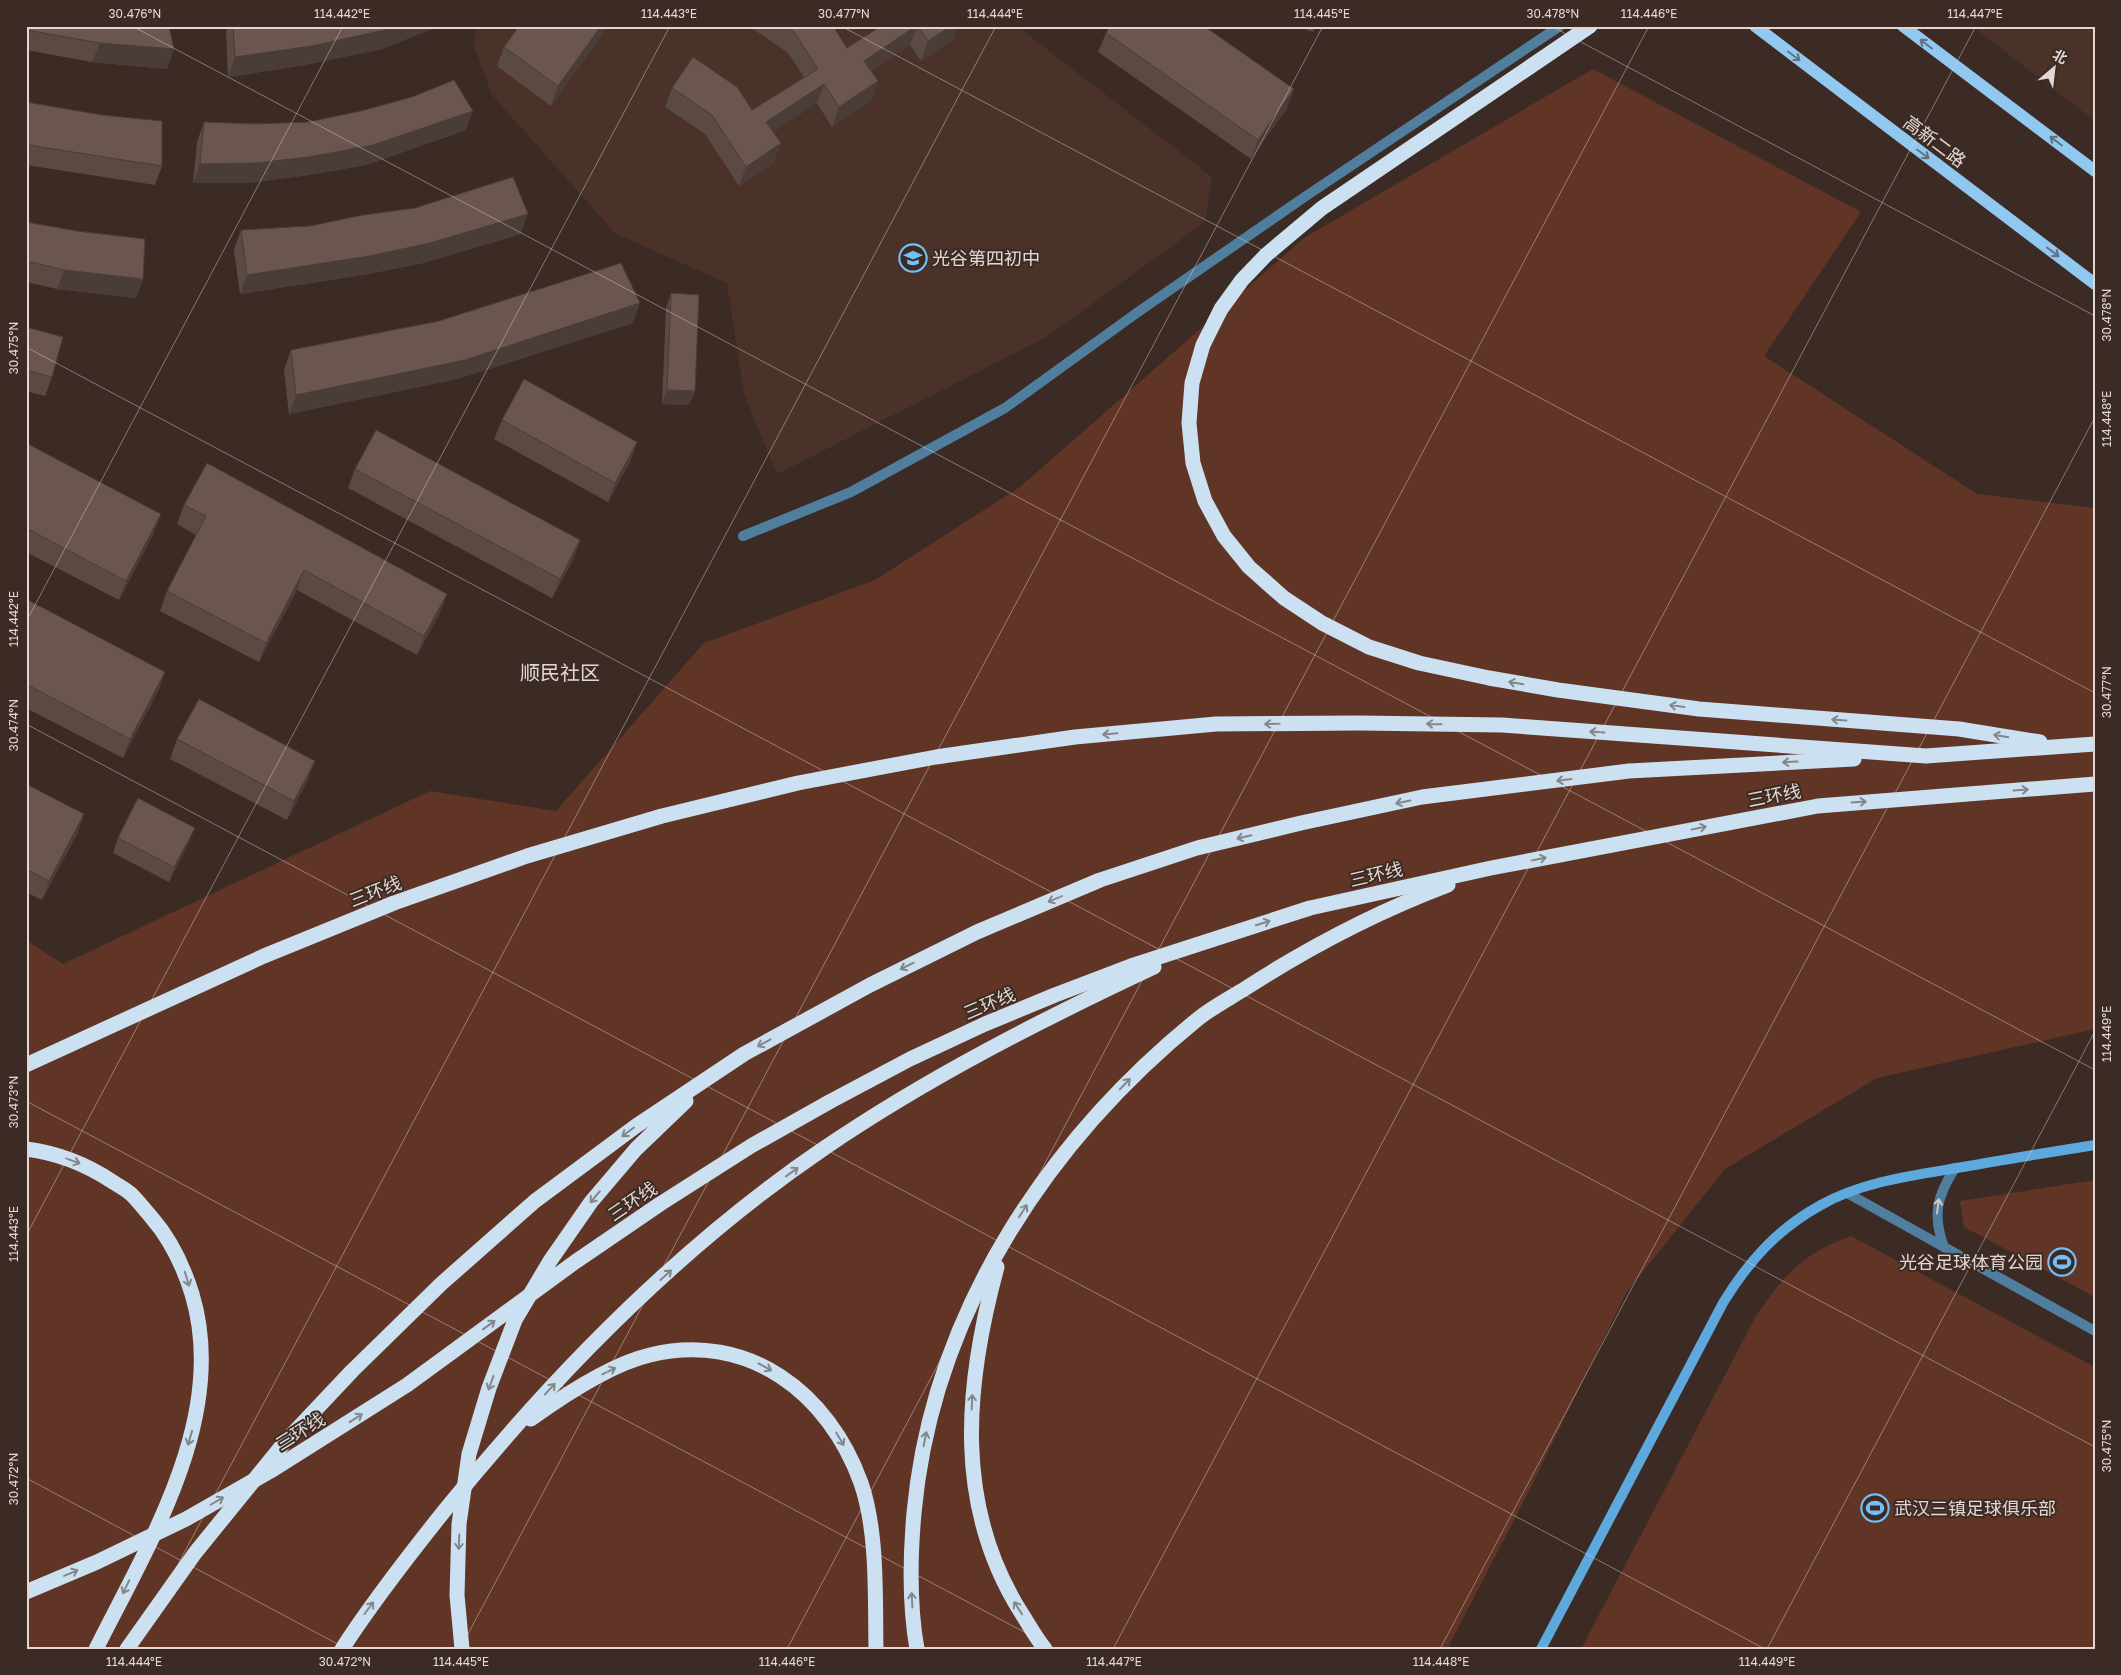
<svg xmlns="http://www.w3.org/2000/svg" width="2121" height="1675" viewBox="0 0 2121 1675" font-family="'Golos Text','Noto Sans SC',sans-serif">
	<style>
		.built { fill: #4a3229 }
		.green { fill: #613525 }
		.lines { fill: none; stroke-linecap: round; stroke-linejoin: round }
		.street { stroke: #507e9e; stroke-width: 10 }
		.secondary { stroke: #5da9de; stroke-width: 10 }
		.primary { stroke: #91c8f0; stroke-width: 12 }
		.highway { stroke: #cbe0f0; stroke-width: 15 }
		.wall { fill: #5b4a44 }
		.shaded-wall { fill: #4a3c37 }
		.building { fill: #6a564f; stroke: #4a3c37 }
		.oneway { stroke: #627280 }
		.oneway2 { stroke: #84868a }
		.oneway3 { stroke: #cccaca }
		.ticks { fill: none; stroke: #e2d7d2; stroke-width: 1; stroke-opacity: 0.45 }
		.labels { text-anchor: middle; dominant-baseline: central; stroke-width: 4; stroke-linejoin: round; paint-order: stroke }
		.street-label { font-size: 18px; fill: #e2d7d2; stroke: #3c2b25 }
		.poi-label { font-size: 18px; fill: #e2d7d2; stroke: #3c2b25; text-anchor: start }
		.quarter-label { font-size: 20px; fill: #e2d7d2; stroke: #3c2b25 }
		.neatline { fill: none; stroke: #e2d7d2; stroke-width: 2 }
		.ticks-label { font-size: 12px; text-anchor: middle; fill: #e2d7d2 }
	</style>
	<rect width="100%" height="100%" fill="#3c2b25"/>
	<g class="built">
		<path d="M476 26H1017L1212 177 1205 222 1045 338 777 474 744 394 727 283 616 234 492 95 474 46Z"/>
		<path d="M1972 26H2095V121Z"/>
	</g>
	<g class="green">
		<path d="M1593 69 1861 212 1764 356 1977 494 2095 508V1029L1877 1078 1725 1169 1626 1293 1525 1499 1447 1649H26V940L63 964 430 791 556 811 704 643 875 580 1020 487 1304 238Z"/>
		<path d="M2095 1180V1297L1964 1227 1960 1201Z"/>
		<path d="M1851 1236 2095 1367V1649H1581L1756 1316C1784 1275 1803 1253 1851 1236Z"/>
	</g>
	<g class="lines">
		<g class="street">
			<path d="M743 536 851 492 1005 408 1138 312 1306 196 1560 26"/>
			<path d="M1847 1193 2095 1331"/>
			<path d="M1944 1247C1932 1215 1937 1196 1955 1168"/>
		</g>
		<path class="secondary" d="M1541 1649 1723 1303C1748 1262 1777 1229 1821 1205 1863 1181 1916 1175 1963 1167 2007 1159 2051 1152 2095 1145"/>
		<g class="primary">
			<path d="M1755 26 2095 284"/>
			<path d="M1903 26 2095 171"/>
		</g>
		<g class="highway">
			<path d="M1590 26 1322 208 1266 255 1242 280 1221 309 1203 345 1192 383 1189 423 1193 463 1205 501 1224 536 1249 567 1284 598 1322 623 1369 647 1419 663 1489 678 1558 690 1699 709 1959 729 2040 742"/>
			<path d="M26 1065 264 956 394 903 527 856 662 816 798 783 936 757 1075 737 1216 724 1360 723 1502 725 1926 756 2095 744"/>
			<path d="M26 1149C59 1153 86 1164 113 1182 119 1186 127 1190 132 1195 139 1202 145 1210 152 1218 171 1240 183 1265 192 1294 229 1416 149 1543 96 1649"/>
			<path d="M997 1267C965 1385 953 1506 1022 1614 1029 1625 1036 1638 1045 1649"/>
			<path d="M531 1419C563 1396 611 1364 650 1355 748 1331 829 1393 861 1483 878 1532 875 1598 876 1649"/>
			<path d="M26 1592 97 1562 186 1519 274 1469 407 1385 575 1262 660 1204 751 1146 831 1101 910 1059 985 1024 1055 995 1131 966 1310 908 1491 868 1818 806 2095 784"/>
			<path d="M127 1649 195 1553 285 1442 352 1371 441 1284 535 1201 636 1126 744 1054 870 985 977 932 1100 880 1197 848 1301 823 1422 797 1629 771 1854 759"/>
			<path d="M342 1649C373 1601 409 1555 445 1510 554 1375 679 1247 823 1149 927 1078 1041 1020 1154 967"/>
			<path d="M462 1649 457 1595 459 1524 469 1454 489 1388 515 1320 550 1261 591 1202 636 1149 686 1101"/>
			<path d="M917 1649C909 1604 910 1558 914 1513 932 1315 1047 1141 1199 1018 1213 1007 1230 998 1246 988 1308 948 1379 911 1448 885"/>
		</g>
	</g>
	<g class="wall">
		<path d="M26 26H169L167 69 92 62 26 50Z"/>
		<path d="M228 26H434V28L382 49 305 65 228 77 226 32Z"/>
		<path d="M608 26 551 106 497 66 504 47Z"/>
		<path d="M749 26H833L847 48 881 26H958L954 39 921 61 910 45 871 71 878 81 871 101 832 127 817 103 773 132 774 163 739 186 705 134 665 107 672 88 752 110 804 77 788 53Z"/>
		<path d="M1296 26H1315L1313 32Z"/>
		<path d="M1106 33 1287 108 1251 159 1098 52Z"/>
		<path d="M26 102 162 166 155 185 26 165Z"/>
		<path d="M204 122 466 130 366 165 302 176 249 183H193L197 142Z"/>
		<path d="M26 222 143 279 136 298 57 289 26 282Z"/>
		<path d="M241 230 521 234 423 263 363 275 240 294 234 250Z"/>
		<path d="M671 293 695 391 689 405 662 404 666 308Z"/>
		<path d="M633 323 457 379 289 414 284 370 291 350Z"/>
		<path d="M26 327 52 377 45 396 26 391Z"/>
		<path d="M502 420 637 442 630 462 608 502 494 439Z"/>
		<path d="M26 443 154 533 119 600 26 552Z"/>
		<path d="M355 469 580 540 573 560 552 598 348 488Z"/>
		<path d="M184 505 440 613 417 655 297 590 259 662 160 611 167 591 196 535 177 524Z"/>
		<path d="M26 599 165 672 158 691 123 758 26 708Z"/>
		<path d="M177 739 308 780 287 820 170 759Z"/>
		<path d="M26 784 84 814 77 834 42 900 26 892Z"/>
		<path d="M118 838 189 842 169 882 113 853Z"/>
	</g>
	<g class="shaded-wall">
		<path d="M397 26H434V28L382 49 305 65 228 77 235 57Z"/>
		<path d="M601 26H608L551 106 558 86Z"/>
		<path d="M916 26H917L910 45 857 80 864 61Z"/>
		<path d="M951 26H958L954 39 921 61 928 41Z"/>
		<path d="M100 43 174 49 167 69 92 62Z"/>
		<path d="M878 81 871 101 832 127 839 107Z"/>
		<path d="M824 84 817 103 759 141 766 122Z"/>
		<path d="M1294 89 1287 108 1251 159 1258 140Z"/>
		<path d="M473 111 466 130 366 165 302 176 249 183H193L200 164Z"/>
		<path d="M781 143 774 163 739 186 746 167Z"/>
		<path d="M528 214 521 234 423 263 363 275 240 294 247 275Z"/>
		<path d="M64 270 143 279 136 298 57 289Z"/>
		<path d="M640 303 633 323 457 379 289 414 296 395Z"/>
		<path d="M667 390 695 391 689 405 662 404Z"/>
		<path d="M637 442 630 462 608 502 615 483Z"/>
		<path d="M161 514 154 533 119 600 126 581Z"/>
		<path d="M580 540 573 560 552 598 560 579Z"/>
		<path d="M304 570 297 590 259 662 266 643Z"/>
		<path d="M447 594 440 613 417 655 424 636Z"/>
		<path d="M165 672 158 691 123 758 130 739Z"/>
		<path d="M315 761 308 780 287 820 294 801Z"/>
		<path d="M84 814 77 834 42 900 49 881Z"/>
		<path d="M195 828 189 842 169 882 174 867Z"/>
	</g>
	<g class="building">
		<path d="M26 26H169L174 49 100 43 26 30Z"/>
		<path d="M233 26H397L389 29 312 46 235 57Z"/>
		<path d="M519 26H601L558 86 504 47Z"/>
		<path d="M785 26H833L847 48 881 26H916L864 61 878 81 839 107 824 84 766 122 781 143 746 167 712 115 672 88 693 57 737 87 752 110 818 69 795 33Z"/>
		<path d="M918 26H951L928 41Z"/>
		<path d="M1110 26H1204L1294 89 1258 140 1106 33Z"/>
		<path d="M454 80 473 111 373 145 309 157 256 163 200 164 204 122 254 124 308 122 361 111 412 97Z"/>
		<path d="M26 102 102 115 162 121V166L41 147 26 144Z"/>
		<path d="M513 177 528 214 430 243 370 256 247 275 241 230 310 226 363 215 415 208Z"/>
		<path d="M26 222 77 231 145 239 143 279 64 270 26 261Z"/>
		<path d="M621 263 640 303 465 360 296 395 291 350 439 321Z"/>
		<path d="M671 293 699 295 695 391 667 390Z"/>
		<path d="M26 327 63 337 52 377 26 370Z"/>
		<path d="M524 379 637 442 615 483 502 420Z"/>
		<path d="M376 430 580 540 560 579 355 469Z"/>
		<path d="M26 443 161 514 126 581 26 528Z"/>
		<path d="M207 463 447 594 424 636 304 570 266 643 167 591 206 516 184 505Z"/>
		<path d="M26 599 165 672 130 739 26 684Z"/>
		<path d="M199 699 315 761 294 801 177 739Z"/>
		<path d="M26 784 84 814 49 881 26 869Z"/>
		<path d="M138 798 195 828 174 867 118 838Z"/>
	</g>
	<defs><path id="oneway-shaft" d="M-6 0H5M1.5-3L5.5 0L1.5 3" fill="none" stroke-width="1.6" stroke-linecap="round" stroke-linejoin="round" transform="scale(1.25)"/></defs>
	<g class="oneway">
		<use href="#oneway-shaft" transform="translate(1926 44) rotate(-143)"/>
		<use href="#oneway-shaft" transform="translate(1794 56) rotate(37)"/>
		<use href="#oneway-shaft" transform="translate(2056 141) rotate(-143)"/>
		<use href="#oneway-shaft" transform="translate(1923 154) rotate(37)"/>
		<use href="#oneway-shaft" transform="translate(2053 252) rotate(37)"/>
	</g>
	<g class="oneway2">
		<use href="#oneway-shaft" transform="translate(1516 683) rotate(-170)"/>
		<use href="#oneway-shaft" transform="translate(1677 706) rotate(-172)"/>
		<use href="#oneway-shaft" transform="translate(1839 720) rotate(-176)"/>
		<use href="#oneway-shaft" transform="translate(1272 724) rotate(179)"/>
		<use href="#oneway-shaft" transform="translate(1434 724) rotate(-179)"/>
		<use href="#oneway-shaft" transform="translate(1597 732) rotate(-176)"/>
		<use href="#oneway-shaft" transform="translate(1110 734) rotate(175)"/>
		<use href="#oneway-shaft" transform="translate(2001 736) rotate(-171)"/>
		<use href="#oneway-shaft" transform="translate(1790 762) rotate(177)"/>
		<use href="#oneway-shaft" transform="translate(1564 780) rotate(173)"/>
		<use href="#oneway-shaft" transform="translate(2021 790) rotate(-4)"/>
		<use href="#oneway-shaft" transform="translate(1403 802) rotate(168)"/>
		<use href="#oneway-shaft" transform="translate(1859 802) rotate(-4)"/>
		<use href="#oneway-shaft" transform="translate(1699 828) rotate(-11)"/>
		<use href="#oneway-shaft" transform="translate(1244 837) rotate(167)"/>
		<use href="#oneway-shaft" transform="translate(1539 859) rotate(-11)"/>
		<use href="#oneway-shaft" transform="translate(1055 899) rotate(157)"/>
		<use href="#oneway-shaft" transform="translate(1263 923) rotate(-17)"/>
		<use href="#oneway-shaft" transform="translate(907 966) rotate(154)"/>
		<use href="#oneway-shaft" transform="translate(764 1043) rotate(151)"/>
		<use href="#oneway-shaft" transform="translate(1125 1084) rotate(-46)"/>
		<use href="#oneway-shaft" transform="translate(628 1132) rotate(143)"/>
		<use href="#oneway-shaft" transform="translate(73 1161) rotate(20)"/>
		<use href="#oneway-shaft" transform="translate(792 1172) rotate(-36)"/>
		<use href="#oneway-shaft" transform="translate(595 1197) rotate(130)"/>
		<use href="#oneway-shaft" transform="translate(1023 1211) rotate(-57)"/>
		<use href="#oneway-shaft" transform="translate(666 1275) rotate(-42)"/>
		<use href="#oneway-shaft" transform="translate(187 1279) rotate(73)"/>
		<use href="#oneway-shaft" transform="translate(489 1325) rotate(-36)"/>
		<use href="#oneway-shaft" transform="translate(765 1367) rotate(28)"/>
		<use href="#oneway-shaft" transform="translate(609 1371) rotate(-26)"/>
		<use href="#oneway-shaft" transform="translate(491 1383) rotate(110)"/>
		<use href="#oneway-shaft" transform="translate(550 1389) rotate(-47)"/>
		<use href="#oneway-shaft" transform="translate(972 1402) rotate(-88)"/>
		<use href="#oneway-shaft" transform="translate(356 1418) rotate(-33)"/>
		<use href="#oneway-shaft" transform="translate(190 1438) rotate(106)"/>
		<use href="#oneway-shaft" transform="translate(840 1439) rotate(59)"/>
		<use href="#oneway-shaft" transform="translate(925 1439) rotate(-79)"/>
		<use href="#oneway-shaft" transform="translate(217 1501) rotate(-30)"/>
		<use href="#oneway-shaft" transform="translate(459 1542) rotate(92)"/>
		<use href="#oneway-shaft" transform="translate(71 1573) rotate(-23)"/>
		<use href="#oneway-shaft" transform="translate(126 1587) rotate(116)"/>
		<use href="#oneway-shaft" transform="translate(912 1600) rotate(-93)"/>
		<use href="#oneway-shaft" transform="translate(369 1608) rotate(-53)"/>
		<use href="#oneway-shaft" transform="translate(1018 1608) rotate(-123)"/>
	</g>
	<use class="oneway3" href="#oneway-shaft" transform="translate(1938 1206) rotate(-82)"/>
	<path class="ticks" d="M132 26 2095 1070M841 26 2095 693M1551 26 2095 316M26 347 2095 1447M26 622 343 26M26 724 1765 1649M26 1101 1056 1649M26 1236 670 26M26 1478 347 1649M133 1649 996 26M460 1649 1323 26M787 1649 1649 26M1113 1649 1976 26M1440 1649 2095 417M1767 1649 2095 1031M2093 1649 2095 1646"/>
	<defs>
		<g id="school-ring" transform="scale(1.4375)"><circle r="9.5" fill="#3c2b25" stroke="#74c0f6" stroke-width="1.5"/><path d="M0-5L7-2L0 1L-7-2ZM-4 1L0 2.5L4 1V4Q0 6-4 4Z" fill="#74c0f6"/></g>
		<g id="stadium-ring" transform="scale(1.4375)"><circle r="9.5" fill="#3c2b25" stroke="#74c0f6" stroke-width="1.5"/><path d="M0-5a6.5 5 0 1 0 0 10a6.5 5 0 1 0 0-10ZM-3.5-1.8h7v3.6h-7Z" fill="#74c0f6"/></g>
	</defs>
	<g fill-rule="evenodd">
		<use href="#school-ring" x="913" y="258"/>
		<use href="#stadium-ring" x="2062" y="1262"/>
		<use href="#stadium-ring" x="1875" y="1508"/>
	</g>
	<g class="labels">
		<g class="street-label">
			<text transform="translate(1935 141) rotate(37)">高新二路</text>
			<text transform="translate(1774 795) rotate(-11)">三环线</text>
			<text transform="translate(1376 874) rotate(-13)">三环线</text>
			<text transform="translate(375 891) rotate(-21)">三环线</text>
			<text transform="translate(989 1003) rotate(-23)">三环线</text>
			<text transform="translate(632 1201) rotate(-34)">三环线</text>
			<text transform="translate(300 1431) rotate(-32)">三环线</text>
		</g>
		<g class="poi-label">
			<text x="932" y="258">光谷第四初中</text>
			<text x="2043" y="1262" text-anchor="end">光谷足球体育公园</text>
			<text x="1894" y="1508">武汉三镇足球俱乐部</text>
		</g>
		<g class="quarter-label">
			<text x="560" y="672">顺民社区</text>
		</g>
	</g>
	<rect width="2121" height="1675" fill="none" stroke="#3c2b25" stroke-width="55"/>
	<g transform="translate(2054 68) rotate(28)" stroke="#3c2b25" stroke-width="4" paint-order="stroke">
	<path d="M0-4L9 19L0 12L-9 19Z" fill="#e2d7d2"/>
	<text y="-8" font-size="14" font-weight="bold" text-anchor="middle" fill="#e2d7d2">北</text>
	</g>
	<rect x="28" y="28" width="2066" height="1620" class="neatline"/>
	<g class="ticks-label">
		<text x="135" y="18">30.476°N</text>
		<text x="342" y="18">114.442°E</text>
		<text x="669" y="18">114.443°E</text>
		<text x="844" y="18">30.477°N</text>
		<text x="995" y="18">114.444°E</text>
		<text x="1322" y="18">114.445°E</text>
		<text x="1553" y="18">30.478°N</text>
		<text x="1649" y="18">114.446°E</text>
		<text x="1975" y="18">114.447°E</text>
		<text transform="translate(2107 315) rotate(-90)" y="4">30.478°N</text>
		<text transform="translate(14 348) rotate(-90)" y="4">30.475°N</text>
		<text transform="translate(2107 419) rotate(-90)" y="4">114.448°E</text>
		<text transform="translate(14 619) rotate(-90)" y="4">114.442°E</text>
		<text transform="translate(2107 692) rotate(-90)" y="4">30.477°N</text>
		<text transform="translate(14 725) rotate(-90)" y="4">30.474°N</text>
		<text transform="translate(2107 1034) rotate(-90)" y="4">114.449°E</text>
		<text transform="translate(14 1102) rotate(-90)" y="4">30.473°N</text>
		<text transform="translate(14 1234) rotate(-90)" y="4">114.443°E</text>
		<text transform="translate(2107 1446) rotate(-90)" y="4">30.475°N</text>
		<text transform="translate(14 1479) rotate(-90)" y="4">30.472°N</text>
		<text x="134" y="1666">114.444°E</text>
		<text x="345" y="1666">30.472°N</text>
		<text x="461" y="1666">114.445°E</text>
		<text x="787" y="1666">114.446°E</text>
		<text x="1114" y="1666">114.447°E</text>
		<text x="1441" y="1666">114.448°E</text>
		<text x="1767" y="1666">114.449°E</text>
	</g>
</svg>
